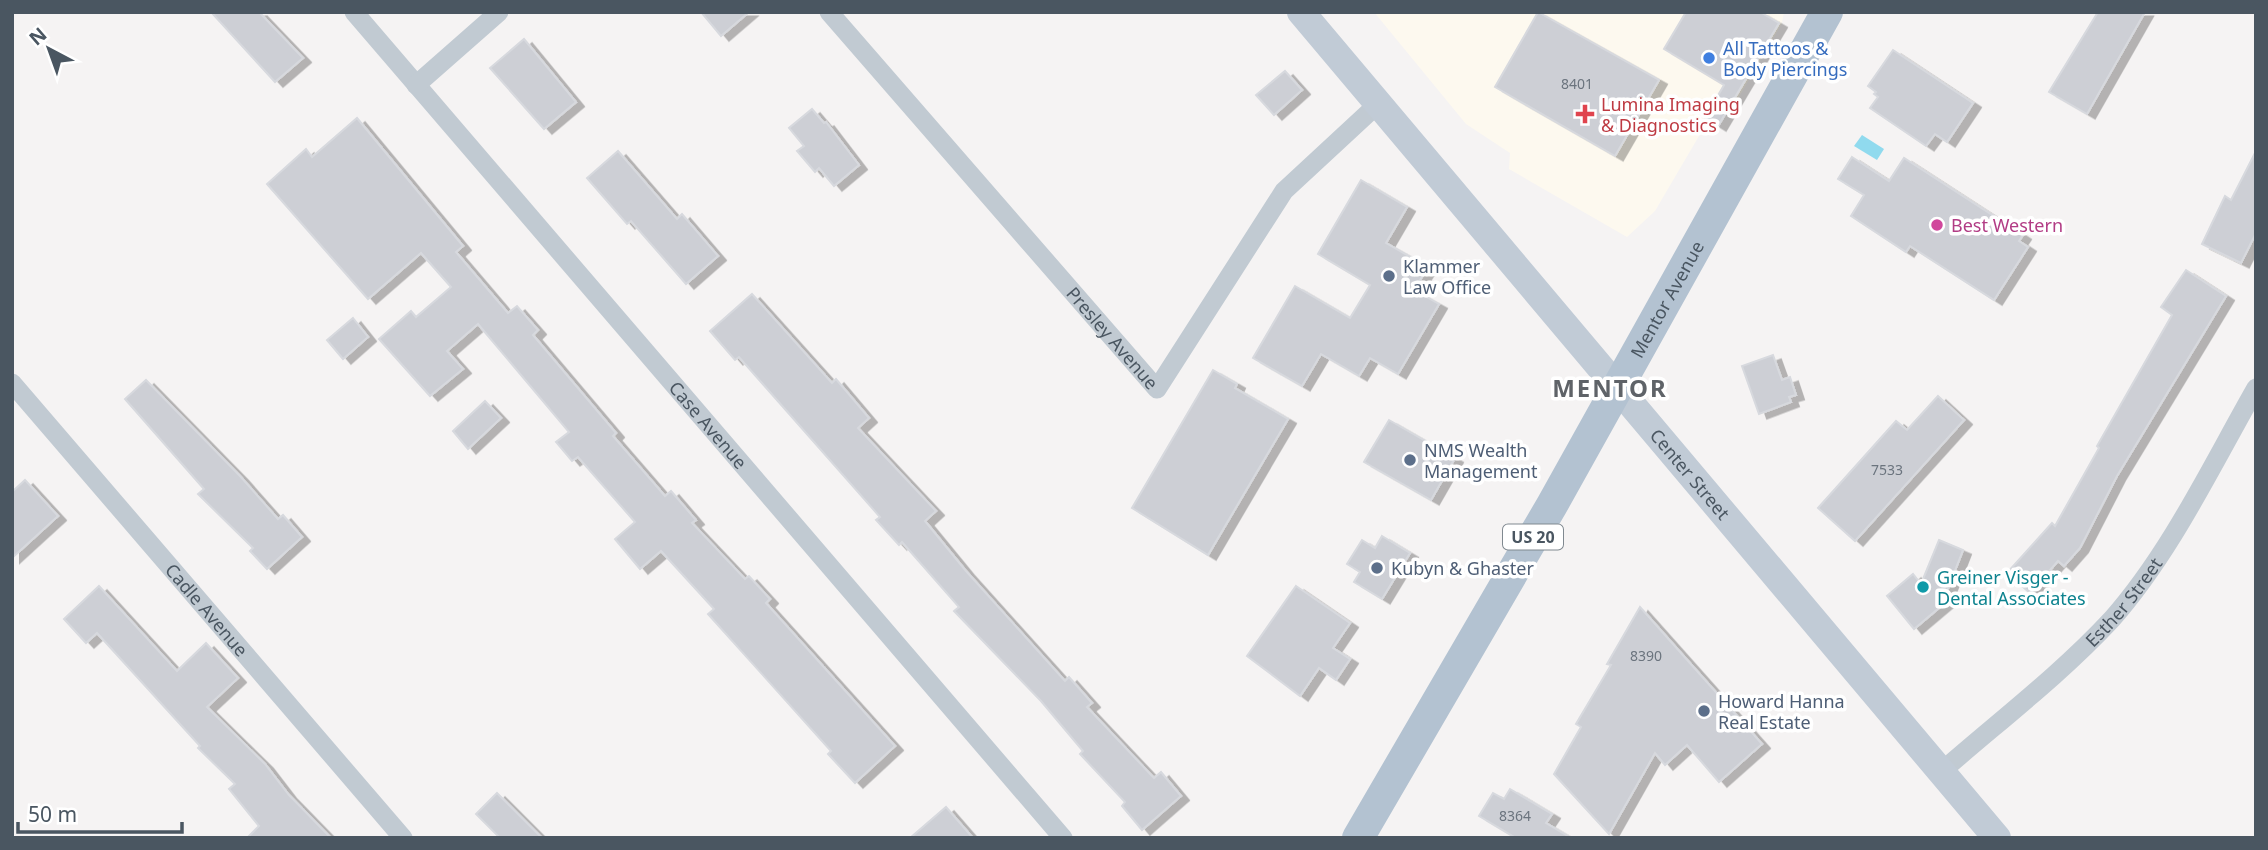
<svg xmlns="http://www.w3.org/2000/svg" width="2268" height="850" viewBox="0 0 2268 850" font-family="'Noto Sans',sans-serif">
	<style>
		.commercial { fill: #fdf9ef }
		.water { fill: #90daee }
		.building { fill: #cdcfd5; stroke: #d7d9de; stroke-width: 2; filter: url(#shadow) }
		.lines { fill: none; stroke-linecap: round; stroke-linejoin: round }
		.minor { stroke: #c1cad2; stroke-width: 19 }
		.secondary { stroke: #c1cbd6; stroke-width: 28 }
		.primary { stroke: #b3c2d1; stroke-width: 32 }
		.shop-dot { fill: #3f7fe0; stroke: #fff; stroke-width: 2.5 }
		.health-dot { fill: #e0444e; stroke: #fff; stroke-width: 2.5 }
		.hotel-dot { fill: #d1479c; stroke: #fff; stroke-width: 2.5 }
		.service-dot { fill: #5c6f8a; stroke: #fff; stroke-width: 2.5 }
		.culture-dot { fill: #0f9aa8; stroke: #fff; stroke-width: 2.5 }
		.labels { text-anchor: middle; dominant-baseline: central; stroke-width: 7; stroke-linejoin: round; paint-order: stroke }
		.number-label { font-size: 14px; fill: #6b747e }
		.shield { fill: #fff; stroke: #808990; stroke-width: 2 }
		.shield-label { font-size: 16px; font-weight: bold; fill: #4a5661 }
		.shop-label { font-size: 18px; fill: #366cbe; stroke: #fff; text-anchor: start }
		.health-label { font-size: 18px; fill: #be3a42; stroke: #fff; text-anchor: start }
		.hotel-label { font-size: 18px; fill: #b23c85; stroke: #fff; text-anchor: start }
		.service-label { font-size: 18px; fill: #4e5e75; stroke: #fff; text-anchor: start }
		.street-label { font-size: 18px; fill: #4a5661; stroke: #fff }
		.culture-label { font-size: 18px; fill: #0d838f; stroke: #fff; text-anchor: start }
		.district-label { font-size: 24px; font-weight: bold; letter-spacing: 2px; fill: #5f6368; stroke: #fff }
	</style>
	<defs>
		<filter id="shadow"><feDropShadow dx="8" dy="4.5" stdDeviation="0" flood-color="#0004"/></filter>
	</defs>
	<rect width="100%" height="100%" fill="#f5f3f3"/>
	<path class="commercial" d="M1374 12H1784L1782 23 1733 107H1716L1655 211 1627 237 1509 169 1510 153 1466 124Z"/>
	<path class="water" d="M1862 135 1884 149 1877 160 1854 146Z"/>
	<g class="building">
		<path d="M211 12H259L303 58 275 82Z"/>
		<path d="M701 12H749L721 36Z"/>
		<path d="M1538 12 1659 80 1615 156 1495 87Z"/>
		<path d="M1686 12H1760L1779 23 1718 126 1705 118 1724 85 1664 49Z"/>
		<path d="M2098 12H2145L2087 114 2049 92Z"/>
		<path d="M524 39 576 102 544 129 490 68Z"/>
		<path d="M1893 50 1973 103 1947 142 1935 134 1926 146 1870 108 1878 97 1874 94 1876 92 1868 86Z"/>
		<path d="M1285 71 1302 90 1274 115 1256 95Z"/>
		<path d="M812 109 824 123 826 122 859 165 834 186 819 168 815 172 797 151 804 146 789 128Z"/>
		<path d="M357 118 463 246 456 252 508 313 517 306 538 330 533 335 616 433 613 436 665 496 671 491 696 520 692 523 745 579 749 576 770 599 766 603 895 746 855 783 828 754 831 751 708 614 714 609 661 551 640 569 615 539 635 522 578 457 572 461 556 442 569 432 478 324 447 351 463 369 430 396 379 339 411 311 416 317 451 287 421 253 368 299 267 184 306 149 312 157Z"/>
		<path d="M618 151 677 219 682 214 718 256 686 284 631 221 627 224 587 178Z"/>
		<path d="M2256 151V233L2241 263 2202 244 2225 196 2231 200Z"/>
		<path d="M1852 157 1889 181 1904 158 2023 235 2019 241 2028 247 1994 300 1910 246 1906 252 1851 216 1864 195 1838 179Z"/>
		<path d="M1361 180 1407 207 1386 243 1428 267 1414 290 1439 304 1398 374 1370 358 1359 376 1321 354 1302 386 1253 358 1295 286 1350 318 1370 285 1318 254Z"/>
		<path d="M2186 270 2226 296 2117 476 2080 548 2064 566 2058 561 2030 593 2007 573 2052 523 2055 526 2099 448 2097 446 2172 315 2161 307Z"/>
		<path d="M752 294 832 383 836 379 869 418 858 428 936 511 925 521 966 571 1065 681 1069 677 1092 703 1087 707 1154 778 1161 772 1181 796 1142 830 1122 806 1125 802 1080 754 1083 751 1041 701 954 611 959 607 902 542 899 545 876 520 880 517 739 357 735 360 710 331Z"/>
		<path d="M353 318 368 337 343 359 327 340Z"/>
		<path d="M1773 355 1782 380 1790 377 1796 395 1789 397 1791 402 1759 414 1742 366Z"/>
		<path d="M1213 370 1237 384 1235 388 1288 419 1208 555 1132 508Z"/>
		<path d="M146 380 240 476 278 519 283 515 302 537 267 569 250 551 253 548 198 494 204 489 125 399Z"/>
		<path d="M1938 396 1964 420 1855 541 1818 508 1896 421 1907 430Z"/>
		<path d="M485 401 501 418 468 449 453 431Z"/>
		<path d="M1389 420 1455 458 1431 500 1364 462Z"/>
		<path d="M25 480 58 516 12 558V492Z"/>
		<path d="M1382 536 1410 553 1382 599 1354 582 1360 572 1347 564 1362 540 1375 548Z"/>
		<path d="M1939 540 1963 550 1944 599 1946 602 1914 629 1887 596 1913 574 1921 584Z"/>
		<path d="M99 586 177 671 206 643 238 678 207 707 265 764 289 795 331 838H247L259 826 229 789 235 784 198 748 200 746 97 633 86 643 64 619Z"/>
		<path d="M1296 586 1350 623 1333 648 1350 659 1336 680 1319 668 1300 696 1247 656Z"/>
		<path d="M1640 607 1762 744 1719 782 1687 745 1665 765 1655 753 1609 834 1554 774 1581 727 1576 724 1611 665 1607 664Z"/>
		<path d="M1510 789 1552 814 1546 823 1571 838H1516L1479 816 1493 793 1504 799Z"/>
		<path d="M497 793 542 838H500L476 814Z"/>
		<path d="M946 807 973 838H910Z"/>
	</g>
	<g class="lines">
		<g class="minor">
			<path id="s1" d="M354 12 1063 838"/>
			<path id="s2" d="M829 12 1157 389 1284 191 1379 103"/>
			<path d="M416 85 499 12"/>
			<path id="s3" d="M12 383 403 838"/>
			<path id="s4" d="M1941 772C1998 722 2060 675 2112 619 2171 552 2212 465 2256 388"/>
		</g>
		<path class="secondary" id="s5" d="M1301 12 1997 838"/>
		<path class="primary" id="s6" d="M1358 838 1552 505 1827 12"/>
	</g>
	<circle class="shop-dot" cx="1709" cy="58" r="7"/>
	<path class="health-dot" d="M1581.5 103.5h7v7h7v7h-7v7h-7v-7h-7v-7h7z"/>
	<circle class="hotel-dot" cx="1937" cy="225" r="7"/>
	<g class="service-dot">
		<circle cx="1389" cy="276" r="7"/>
		<circle cx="1410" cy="460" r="7"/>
		<circle cx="1377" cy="568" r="7"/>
		<circle cx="1704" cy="711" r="7"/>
	</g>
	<circle class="culture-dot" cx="1923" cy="587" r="7"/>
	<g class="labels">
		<g class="number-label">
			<text x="1577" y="83">8401</text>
			<text x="1887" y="469">7533</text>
			<text x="1646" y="655">8390</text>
			<text x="1515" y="815">8364</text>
		</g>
		<rect class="shield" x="1503" y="524.5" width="60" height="25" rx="5"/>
		<g class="shield-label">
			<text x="1533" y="537">US 20</text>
		</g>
		<g class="shop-label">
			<text x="1723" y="48">All Tattoos &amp;<tspan x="1723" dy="21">Body Piercings</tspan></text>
		</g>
		<g class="health-label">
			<text x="1601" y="104">Lumina Imaging<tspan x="1601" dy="21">&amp; Diagnostics</tspan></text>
		</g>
		<g class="hotel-label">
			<text x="1951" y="225">Best Western</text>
		</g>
		<g class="service-label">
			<text x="1403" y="266">Klammer<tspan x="1403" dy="21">Law Office</tspan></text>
			<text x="1424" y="450">NMS Wealth<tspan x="1424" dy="21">Management</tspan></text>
			<text x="1391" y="568">Kubyn &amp; Ghaster</text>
			<text x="1718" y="701">Howard Hanna<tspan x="1718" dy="21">Real Estate</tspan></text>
		</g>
		<g class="street-label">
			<text stroke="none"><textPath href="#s6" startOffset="621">Mentor Avenue</textPath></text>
			<text stroke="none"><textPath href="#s2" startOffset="432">Presley Avenue</textPath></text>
			<text stroke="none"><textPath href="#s1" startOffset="544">Case Avenue</textPath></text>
			<text stroke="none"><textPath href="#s5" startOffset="604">Center Street</textPath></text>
			<text stroke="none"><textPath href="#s4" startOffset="250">Esther Street</textPath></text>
			<text stroke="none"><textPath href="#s3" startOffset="299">Cadle Avenue</textPath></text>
		</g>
		<g class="culture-label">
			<text x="1937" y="577">Greiner Visger -<tspan x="1937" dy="21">Dental Associates</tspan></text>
		</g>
		<g class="district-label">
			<text x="1610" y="387">MENTOR</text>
		</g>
	</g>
	<rect width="2268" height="850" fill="none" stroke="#4a5661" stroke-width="28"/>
	<g transform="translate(49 49) rotate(319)" stroke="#ffffff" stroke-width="5" paint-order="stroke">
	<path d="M0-5L12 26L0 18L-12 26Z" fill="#4a5661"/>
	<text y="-10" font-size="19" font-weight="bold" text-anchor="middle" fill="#4a5661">N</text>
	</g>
	<path d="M18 822v10h164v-10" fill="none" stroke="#4a5661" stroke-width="3.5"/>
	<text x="28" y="822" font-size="21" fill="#4a5661" stroke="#ffffff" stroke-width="5" paint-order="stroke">50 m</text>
</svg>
